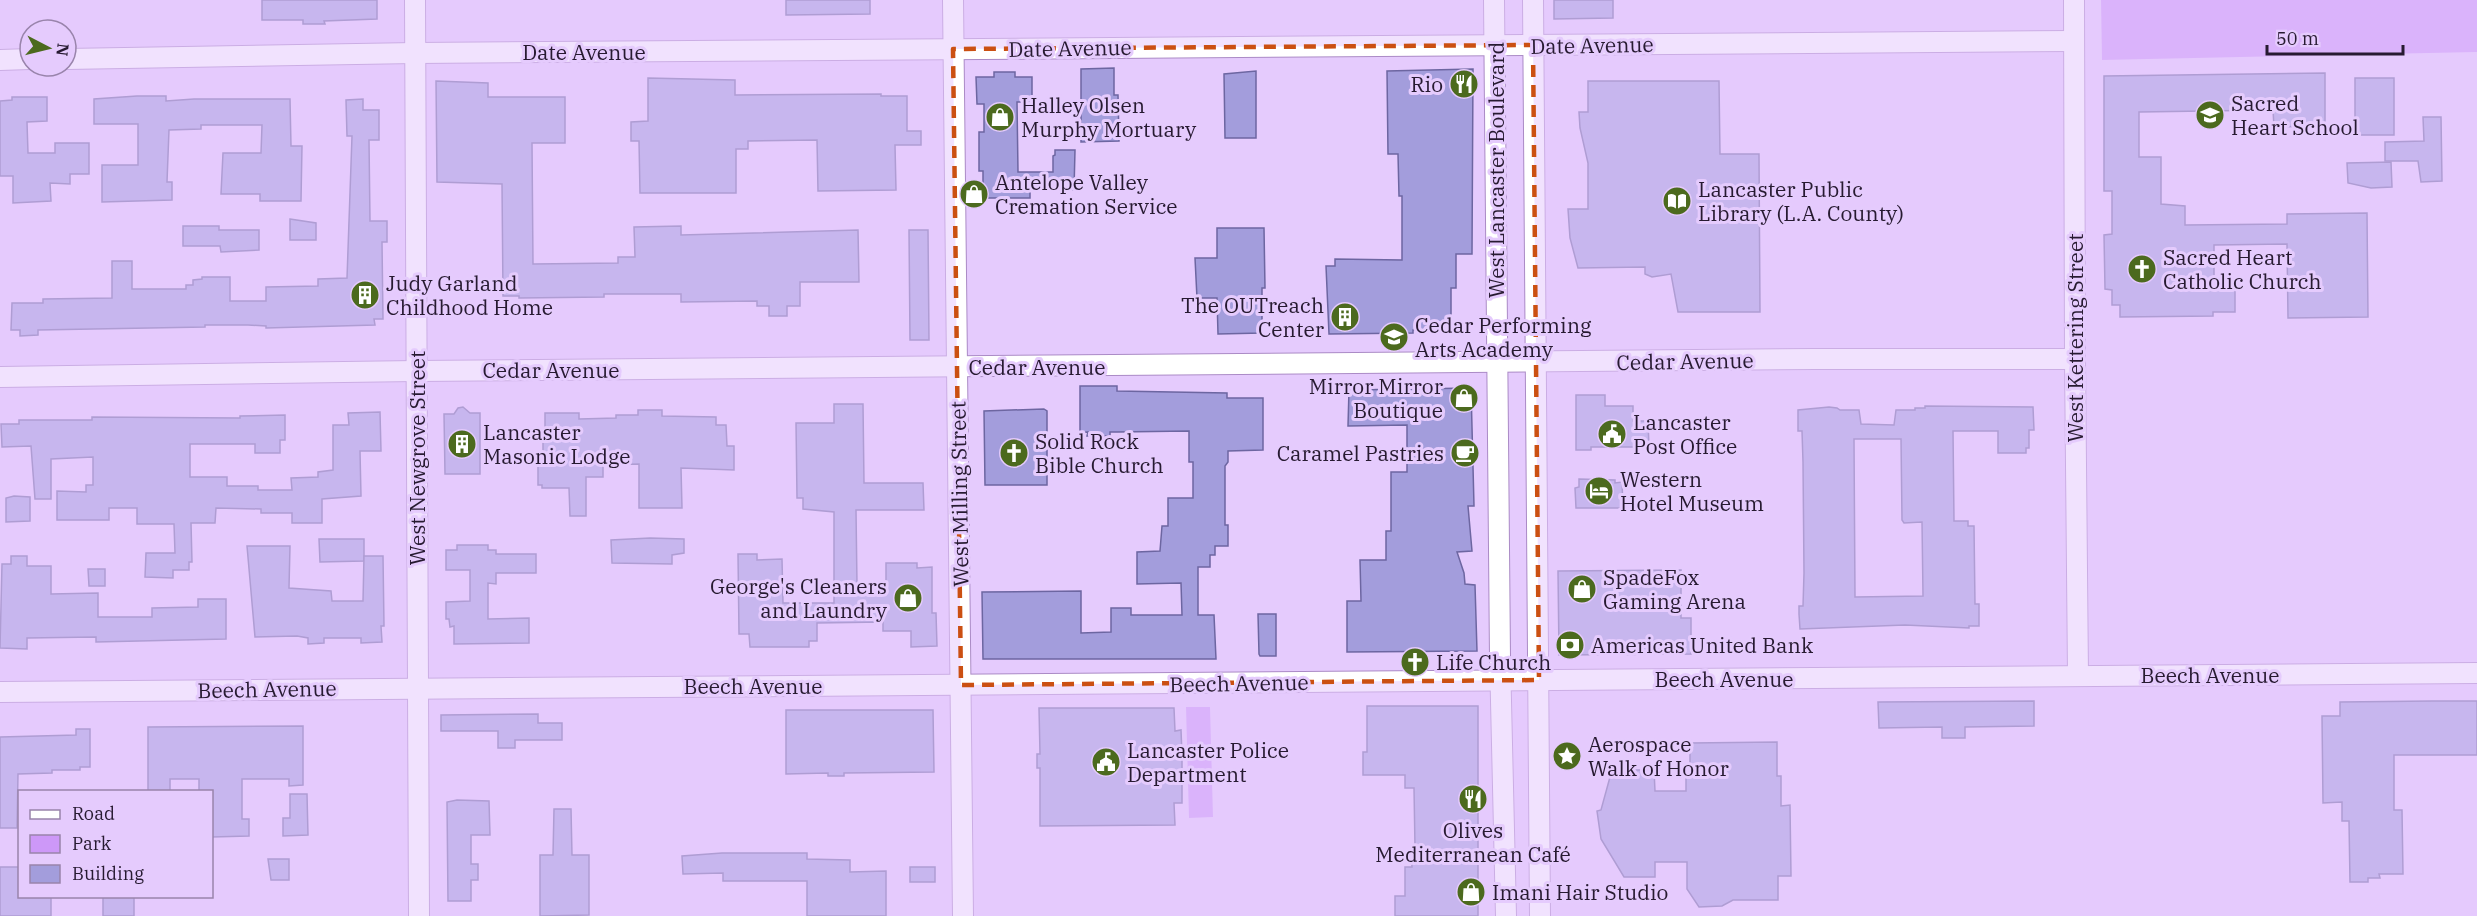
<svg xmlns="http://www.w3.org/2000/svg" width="2477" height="916" viewBox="0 0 2477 916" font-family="'IBM Plex Serif',serif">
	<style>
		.green { fill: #cd98f8 }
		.building { fill: #a39ddc; stroke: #6d66a1; stroke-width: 1.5; fill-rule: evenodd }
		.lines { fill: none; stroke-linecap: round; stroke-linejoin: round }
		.minor-casing { stroke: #ab8bc6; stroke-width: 22 }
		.minor { stroke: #fff; stroke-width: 20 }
		.marked { fill: none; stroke: #cb5012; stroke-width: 4.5; stroke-dasharray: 12 8; stroke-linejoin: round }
		.labels { text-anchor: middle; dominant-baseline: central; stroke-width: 6; stroke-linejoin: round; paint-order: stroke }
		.street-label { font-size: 21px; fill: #271a31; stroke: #e5cbfd }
		.poi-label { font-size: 21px; fill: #271a31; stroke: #e5cbfd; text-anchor: start }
	</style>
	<rect width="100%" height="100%" fill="#e5cbfd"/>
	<g class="green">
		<path d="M2101 0H2477V52L2102 60Z"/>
		<path d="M1186 707H1210L1213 817 1189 818Z"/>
	</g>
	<g class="building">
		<path d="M262 0H377V19L324 21 325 24H303V20H262Z"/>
		<path d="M786 0H870V14L786 15Z"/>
		<path d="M1554 0H1613V18L1554 19Z"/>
		<path d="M1114 68V95H1118L1119 141 1081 142V69Z"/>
		<path d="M1473 69 1472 254H1456V288H1451V330H1413V333L1329 334 1326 266H1335V259L1402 260V196H1399L1398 154H1388L1387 71Z"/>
		<path d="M1256 71V138H1225L1224 74Z"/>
		<path d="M994 72H1015V77H1032V102H1017L1018 172H1053V156L1055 155V150H1075L1074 190 1030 189V198H988V191H983V171H979V132H984V104H977L976 77H994Z"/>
		<path d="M2325 73V126L2274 127 2273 110 2139 112V157H2161V204L2185 206V225L2287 224V214L2367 213 2368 317 2288 318 2287 244 2214 245V288H2235V312H2213V316L2120 317V305H2112V290L2105 289 2104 235 2112 234V191H2104V76Z"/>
		<path d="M648 78 735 80V95L881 94V96H907V131H921V145H895L896 190 818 191 817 140 748 141V149H736V193H640L639 141H631V122L648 121Z"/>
		<rect x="2355" y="78" width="39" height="57"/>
		<path d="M436 81 488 83V97H565V143H532L533 264 618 263V257H635L634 227 681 226V235L858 230 859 282H800V306H787V316H769V306H757V301L681 302V294H604V297L519 298V296H503L502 184 437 182Z"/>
		<path d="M1588 81H1719L1720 154H1759L1760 312H1678L1671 274 1652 277 1645 274V267L1578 268 1570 238 1568 209H1588V163L1580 128 1579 112H1588Z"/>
		<path d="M137 96H166V101L194 99H290L291 146H302L301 201H260V194H221L223 153H261L262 125H201V129L169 130 167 182H172V200L102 202V165H138V124H94V99Z"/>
		<path d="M12 97H47V121L27 122 28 153H55V143H89V174H70V184L50 183 51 201 13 203V176H0V101L12 100Z"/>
		<path d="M363 99V110H379V140H369L370 221H387V242H382L383 319H374L375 325 266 328V326L248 325H205V327L38 330V335L20 336V330H11L12 303H43V299L112 298V261H132V289H186V285H193V280L202 279V277H230V301H266V287L318 286V279L347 278 352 136H347L346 100Z"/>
		<path d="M2423 117H2441L2442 181 2421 182 2418 161H2385V142L2424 141Z"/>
		<path d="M2391 162 2392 187 2371 188 2348 183 2347 163Z"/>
		<path d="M290 219 316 223V240H290Z"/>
		<path d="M183 226H219V230H259V250L221 252 220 246H183Z"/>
		<path d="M1217 228H1264L1265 288H1262V333L1218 334 1217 298H1197L1195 258H1217Z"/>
		<path d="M909 230H928L929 340H910Z"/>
		<path d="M1080 386H1117V391L1227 393V398H1263V450L1228 451V462L1225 466V525H1228V546H1215V555H1210V567H1198V615H1214L1216 659H983L982 592 1081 591V633L1111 632V608H1131V615H1182L1181 583 1137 584V552L1160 551 1162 526H1168V498H1193V462H1189V431L1117 432H1110V436H1087L1088 432 1080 433Z"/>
		<path d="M1471 388 1474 506H1468L1472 551 1457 552 1464 573 1465 584 1475 585 1477 651 1347 652V601H1361L1360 560H1386V531H1391V472H1407V425L1348 426 1349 390Z"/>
		<path d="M1576 395H1605V406H1633V421H1648L1649 447H1591V450H1576Z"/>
		<path d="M834 404H863L864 483H923L924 510H856L857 585 886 584V563H917V568L932 567V613H936L937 646 911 647V631H883V622L817 623V641H809V647H750L749 634H739L738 554H757V560L782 559 783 603H834V512L803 509V498H797L796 423H834Z"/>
		<path d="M1925 406 2033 407 2034 430H2029V448H2026V453H1998V431H1953L1954 521H1968V526H1974L1975 604H1979V626H1969V628L1905 625 1800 629 1799 614V606H1803L1804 573 1803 462 1802 431H1798V410L1829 407 1837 408 1840 410H1859L1861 424 1894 425 1896 410H1915V408H1925ZM1854 439H1901L1902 520 1904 523 1922 522 1923 596 1855 597Z"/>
		<path d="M463 407 470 413H480V474H445L444 414H454L458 408Z"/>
		<path d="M1044 409 1047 411V485H985L984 411Z"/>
		<path d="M638 410H662V416L716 417V425H726L727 446H734V470L681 468 682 508H639V464L603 465V477H586V516H570L569 488H542V485H538V457H543V441H545V413H579V419L616 418V415H638Z"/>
		<path d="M380 412 381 451H360L361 496 322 499V523H292V513H261V509L216 508 215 523H191L192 562H189V570H173V578L145 577 146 553H175L174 524H137V508H109V520H57V491L86 492V485H93V457L51 459V499H35L31 446 2 447 1 424H19V420H92V417L240 418V416L285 415V440H280V453H255V444H190V477H227V486H258V490H292L291 478 318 477V472L333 470V425H349L348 413Z"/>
		<path d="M1579 479 1615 480V483L1622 482 1623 508H1576L1575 488 1579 487Z"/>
		<path d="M14 496 30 497V521L6 522V498Z"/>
		<path d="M650 538 684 539V553L672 555V564L612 563 611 540Z"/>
		<path d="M319 539H364V561L320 562Z"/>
		<path d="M457 545H488V550H496V554H536V573H496V584L488 583V619L529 618V643L454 644V626L450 627 449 619H446V602L470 601V570H446V550H457Z"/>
		<path d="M247 546H290L289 588 331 591 332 601H363L364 556H383L384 626H381L382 642 361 643V638H324V643L308 644V638L297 636 255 637Z"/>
		<path d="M11 556H27V566H51V594L98 593V617H152V608L198 607V599H226V639L96 642V637L27 638V649L0 648 2 564H11Z"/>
		<path d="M88 569H105V586H89Z"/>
		<path d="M1681 570V618H1691V654L1559 655 1558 571Z"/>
		<path d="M1258 614H1276V656H1260L1259 654Z"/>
		<path d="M2034 701V726L1965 727V738H1942V727L1879 728 1878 702Z"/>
		<path d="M2432 701H2477V755H2394V810H2402L2403 874H2379L2380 878H2368V882H2350L2349 821H2342V802L2323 803 2322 716H2340V702Z"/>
		<path d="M1367 706H1478V916H1395V896H1405V867H1412L1411 848H1415L1414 788H1405V775H1363V752H1367Z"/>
		<path d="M1039 708H1174L1175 731 1181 730 1182 755V803H1174L1175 825 1040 826V768H1037V754H1040Z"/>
		<path d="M786 710H933L934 772 844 773V776H828V773L786 774Z"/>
		<path d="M538 714V723H562V740H515V748H498V731H441V715Z"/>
		<path d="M303 726V785L289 786V779H242V819H249V836L212 837V792H199V779H170V792H148V727Z"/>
		<path d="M76 729H90V767H80V770H52V773L18 774 17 828H0V737L76 735Z"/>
		<path d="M1777 742V776H1781V806L1790 805 1791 876H1778V900H1733L1722 906 1699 907 1687 889V862H1655V877H1624L1601 839 1597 811 1601 810 1610 777 1613 778 1625 765 1630 770H1654L1655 791H1686V777H1690V743Z"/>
		<path d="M290 794H307L308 835 283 836V818H290Z"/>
		<path d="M457 800 489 801 490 835H471V864H478V880H471V901H448L447 802Z"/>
		<path d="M554 809H571L572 855H589V915L540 916V855H553Z"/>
		<path d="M722 853H807V859L850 860V872L886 871V916H807V881H723V873L683 874 682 856Z"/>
		<path d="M268 859H289V880H271Z"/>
		<path d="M0 867H20V897H51V916H0Z"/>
		<rect x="910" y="867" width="25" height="15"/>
		<rect x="103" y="897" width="31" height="19"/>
	</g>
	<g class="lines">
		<g class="minor-casing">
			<g id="minor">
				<path d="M415 0 419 916"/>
				<path d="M953 0 963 916"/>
				<path d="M1494 0 1500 658 1506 916"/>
				<path d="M1533 0 1540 916"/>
				<path d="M2074 0 2075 359 2078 676"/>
				<path d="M66 59 415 53 2074 41"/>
				<path d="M0 60 30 59"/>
				<path d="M0 377 416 371 1815 359H2075"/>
				<path d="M0 692 2477 673"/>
			</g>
		</g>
		<use href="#minor" class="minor"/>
	</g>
	<path d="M0 0H2477V916H0ZM1533 45 1539 680 961 685 953 49Z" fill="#e5cbfd" fill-opacity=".55" fill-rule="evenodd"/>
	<path class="marked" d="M1533 45 1539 680 961 685 953 49Z"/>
	<defs>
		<g id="restaurant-disc" transform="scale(1.5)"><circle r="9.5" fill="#4c6a1e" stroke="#e5cbfd"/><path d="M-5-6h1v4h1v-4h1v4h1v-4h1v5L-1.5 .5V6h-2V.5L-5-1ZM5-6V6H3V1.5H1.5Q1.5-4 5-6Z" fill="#fff"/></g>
		<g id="school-disc" transform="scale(1.5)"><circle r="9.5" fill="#4c6a1e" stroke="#e5cbfd"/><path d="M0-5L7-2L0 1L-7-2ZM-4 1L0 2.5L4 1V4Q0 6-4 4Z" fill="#fff"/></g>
		<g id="shop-disc" transform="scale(1.5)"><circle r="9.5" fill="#4c6a1e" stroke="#e5cbfd"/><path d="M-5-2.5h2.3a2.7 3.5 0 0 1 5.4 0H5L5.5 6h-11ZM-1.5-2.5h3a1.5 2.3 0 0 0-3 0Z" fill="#fff"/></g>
		<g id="library-disc" transform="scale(1.5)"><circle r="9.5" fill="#4c6a1e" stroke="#e5cbfd"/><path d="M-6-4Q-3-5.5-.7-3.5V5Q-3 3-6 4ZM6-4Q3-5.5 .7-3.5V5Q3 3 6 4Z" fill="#fff"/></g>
		<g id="church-disc" transform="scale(1.5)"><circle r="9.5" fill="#4c6a1e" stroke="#e5cbfd"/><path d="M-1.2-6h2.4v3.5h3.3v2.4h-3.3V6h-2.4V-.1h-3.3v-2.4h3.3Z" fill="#fff"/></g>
		<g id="building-disc" transform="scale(1.5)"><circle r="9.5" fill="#4c6a1e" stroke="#e5cbfd"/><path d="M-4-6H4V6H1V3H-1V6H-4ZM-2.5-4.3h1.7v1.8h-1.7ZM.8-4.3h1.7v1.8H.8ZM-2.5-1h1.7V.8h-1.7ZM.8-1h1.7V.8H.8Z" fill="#fff"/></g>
		<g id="civic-disc" transform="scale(1.5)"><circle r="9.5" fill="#4c6a1e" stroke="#e5cbfd"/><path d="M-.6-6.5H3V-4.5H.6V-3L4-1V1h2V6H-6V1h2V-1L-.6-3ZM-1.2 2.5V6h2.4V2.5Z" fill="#fff"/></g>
		<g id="cafe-disc" transform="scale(1.5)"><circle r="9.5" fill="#4c6a1e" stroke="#e5cbfd"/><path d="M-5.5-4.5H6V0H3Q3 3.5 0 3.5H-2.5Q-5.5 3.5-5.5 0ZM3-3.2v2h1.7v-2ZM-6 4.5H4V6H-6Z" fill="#fff"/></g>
		<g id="hotel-disc" transform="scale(1.5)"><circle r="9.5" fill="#4c6a1e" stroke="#e5cbfd"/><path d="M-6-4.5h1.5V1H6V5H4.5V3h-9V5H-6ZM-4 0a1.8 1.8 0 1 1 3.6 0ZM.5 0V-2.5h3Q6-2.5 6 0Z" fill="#fff"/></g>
		<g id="bank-disc" transform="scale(1.5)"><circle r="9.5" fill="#4c6a1e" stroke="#e5cbfd"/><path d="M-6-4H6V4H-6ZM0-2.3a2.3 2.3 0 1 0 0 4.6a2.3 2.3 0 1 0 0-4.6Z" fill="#fff"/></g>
		<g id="sight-disc" transform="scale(1.5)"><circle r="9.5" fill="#4c6a1e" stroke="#e5cbfd"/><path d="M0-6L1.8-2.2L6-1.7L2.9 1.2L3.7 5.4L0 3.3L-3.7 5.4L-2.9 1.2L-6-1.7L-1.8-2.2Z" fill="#fff"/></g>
	</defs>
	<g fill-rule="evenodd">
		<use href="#restaurant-disc" x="1464" y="84"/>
		<use href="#school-disc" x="2210" y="115"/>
		<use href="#shop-disc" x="1000" y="117"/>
		<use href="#shop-disc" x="974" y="194"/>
		<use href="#library-disc" x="1677" y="201"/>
		<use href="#church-disc" x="2142" y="269"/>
		<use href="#building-disc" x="365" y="295"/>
		<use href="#building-disc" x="1345" y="317"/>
		<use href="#school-disc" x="1394" y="337"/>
		<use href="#shop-disc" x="1464" y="398"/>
		<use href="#civic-disc" x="1612" y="434"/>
		<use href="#building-disc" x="462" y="444"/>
		<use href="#church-disc" x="1014" y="453"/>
		<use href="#cafe-disc" x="1465" y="453"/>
		<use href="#hotel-disc" x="1599" y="491"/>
		<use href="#shop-disc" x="1582" y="589"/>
		<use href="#shop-disc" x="908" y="598"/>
		<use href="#bank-disc" x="1570" y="645"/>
		<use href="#church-disc" x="1415" y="662"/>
		<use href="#sight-disc" x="1567" y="756"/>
		<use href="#civic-disc" x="1106" y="762"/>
		<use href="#restaurant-disc" x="1473" y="799"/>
		<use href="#shop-disc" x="1471" y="892"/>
	</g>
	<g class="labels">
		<g class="street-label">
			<text transform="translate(1592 45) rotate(-1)">Date Avenue</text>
			<text transform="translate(1070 48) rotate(-1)">Date Avenue</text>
			<text x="584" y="52">Date Avenue</text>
			<text transform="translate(1496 170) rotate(-90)">West Lancaster Boulevard</text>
			<text transform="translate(2075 338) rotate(-90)">West Kettering Street</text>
			<text transform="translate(1685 361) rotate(-1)">Cedar Avenue</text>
			<text x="1037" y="367">Cedar Avenue</text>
			<text x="551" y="370">Cedar Avenue</text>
			<text transform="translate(417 458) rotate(-90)">West Newgrove Street</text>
			<text transform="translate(959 494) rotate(-91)">West Milling Street</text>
			<text x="2210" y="675">Beech Avenue</text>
			<text x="1724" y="679">Beech Avenue</text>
			<text transform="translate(1239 683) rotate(-1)">Beech Avenue</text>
			<text x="753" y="686">Beech Avenue</text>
			<text transform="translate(267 689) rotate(-1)">Beech Avenue</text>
		</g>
		<g class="poi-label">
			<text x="1443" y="84" text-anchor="end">Rio</text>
			<text x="2231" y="103">Sacred<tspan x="2231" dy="24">Heart School</tspan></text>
			<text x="1021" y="105">Halley Olsen<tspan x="1021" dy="24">Murphy Mortuary</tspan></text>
			<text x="995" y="182">Antelope Valley<tspan x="995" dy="24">Cremation Service</tspan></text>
			<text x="1698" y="189">Lancaster Public<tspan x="1698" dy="24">Library (L.A. County)</tspan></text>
			<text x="2163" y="257">Sacred Heart<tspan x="2163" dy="24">Catholic Church</tspan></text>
			<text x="386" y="283">Judy Garland<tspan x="386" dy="24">Childhood Home</tspan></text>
			<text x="1324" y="305" text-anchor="end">The OUTreach<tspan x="1324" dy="24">Center</tspan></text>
			<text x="1415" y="325">Cedar Performing<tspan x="1415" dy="24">Arts Academy</tspan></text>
			<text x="1443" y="386" text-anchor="end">Mirror Mirror<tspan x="1443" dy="24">Boutique</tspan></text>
			<text x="1633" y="422">Lancaster<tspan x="1633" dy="24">Post Office</tspan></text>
			<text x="483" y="432">Lancaster<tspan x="483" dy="24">Masonic Lodge</tspan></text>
			<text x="1035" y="441">Solid Rock<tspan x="1035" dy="24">Bible Church</tspan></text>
			<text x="1444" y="453" text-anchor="end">Caramel Pastries</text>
			<text x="1620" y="479">Western<tspan x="1620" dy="24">Hotel Museum</tspan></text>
			<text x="1603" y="577">SpadeFox<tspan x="1603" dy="24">Gaming Arena</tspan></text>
			<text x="887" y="586" text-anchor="end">George's Cleaners<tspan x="887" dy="24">and Laundry</tspan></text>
			<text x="1591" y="645">Americas United Bank</text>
			<text x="1436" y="662">Life Church</text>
			<text x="1588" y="744">Aerospace<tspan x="1588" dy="24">Walk of Honor</tspan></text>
			<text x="1127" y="750">Lancaster Police<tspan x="1127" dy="24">Department</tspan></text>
			<text x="1473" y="830" text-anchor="middle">Olives<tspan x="1473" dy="24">Mediterranean Café</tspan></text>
			<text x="1492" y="892">Imani Hair Studio</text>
		</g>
	</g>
	<rect x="18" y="790" width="195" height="108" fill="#e5cbfd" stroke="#9984ab" stroke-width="1.5"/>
	<rect x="30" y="810" width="30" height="9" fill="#ffffff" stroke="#9984ab" stroke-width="1.5"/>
	<text x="72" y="820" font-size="18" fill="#271a31">Road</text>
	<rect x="30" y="835" width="30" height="18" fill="#cd98f8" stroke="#9984ab" stroke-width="1.5"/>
	<text x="72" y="850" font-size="18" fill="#271a31">Park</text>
	<rect x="30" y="865" width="30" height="18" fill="#a39ddc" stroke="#9984ab" stroke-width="1.5"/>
	<text x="72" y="880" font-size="18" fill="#271a31">Building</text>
	<g transform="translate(48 48) rotate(97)"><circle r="28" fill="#e5cbfd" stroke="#9984ab" stroke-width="1.5"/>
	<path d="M0-4.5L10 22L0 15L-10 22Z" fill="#4c6a1e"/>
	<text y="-9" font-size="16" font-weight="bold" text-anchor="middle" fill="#271a31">N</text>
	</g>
	<path d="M2267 45v9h136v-9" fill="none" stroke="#271a31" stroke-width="3"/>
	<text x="2276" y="45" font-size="18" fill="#271a31" stroke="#e5cbfd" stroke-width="4.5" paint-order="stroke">50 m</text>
</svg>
